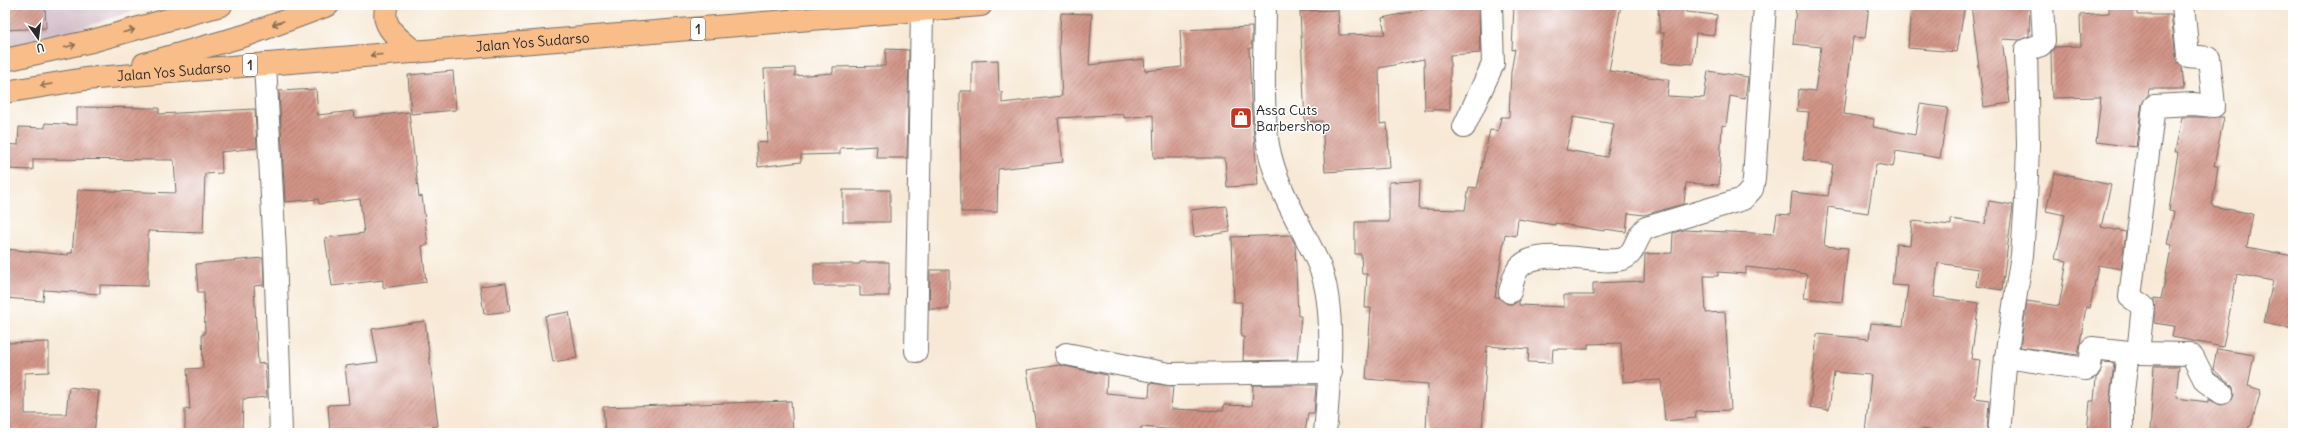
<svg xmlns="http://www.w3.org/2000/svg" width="2298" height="438" viewBox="0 0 2298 438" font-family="Delius,sans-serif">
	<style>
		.industrial { fill: #d2bdc7 }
		.building { fill: url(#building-hatch); fill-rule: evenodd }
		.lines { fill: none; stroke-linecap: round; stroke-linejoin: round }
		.minor-casing { stroke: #726e67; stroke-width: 24 }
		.highway-casing { stroke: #726e67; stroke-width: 24 }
		.minor { stroke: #fff; stroke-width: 22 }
		.highway { stroke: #f8bd89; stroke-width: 22 }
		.oneway { stroke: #876d55 }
		.labels { text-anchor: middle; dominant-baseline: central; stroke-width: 3; stroke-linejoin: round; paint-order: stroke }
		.shield { fill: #fff; stroke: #6b6b6b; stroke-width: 1 }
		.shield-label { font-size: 13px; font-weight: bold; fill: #2b2b2b }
		.street-label { font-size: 14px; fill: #2b2b2b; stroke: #fff }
		.poi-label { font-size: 14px; fill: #2b2b2b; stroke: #fff; text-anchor: start }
	</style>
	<defs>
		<pattern id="building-hatch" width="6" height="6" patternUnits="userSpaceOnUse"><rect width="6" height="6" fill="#d19487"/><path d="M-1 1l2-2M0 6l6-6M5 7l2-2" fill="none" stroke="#aa796f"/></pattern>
	</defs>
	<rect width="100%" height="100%" fill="#fff"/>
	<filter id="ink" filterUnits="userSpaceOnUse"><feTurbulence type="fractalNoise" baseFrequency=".025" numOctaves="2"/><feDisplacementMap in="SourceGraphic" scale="8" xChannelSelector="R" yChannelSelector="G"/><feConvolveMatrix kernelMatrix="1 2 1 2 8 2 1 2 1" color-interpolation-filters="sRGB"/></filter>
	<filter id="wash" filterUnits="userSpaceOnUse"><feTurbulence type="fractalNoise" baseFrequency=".012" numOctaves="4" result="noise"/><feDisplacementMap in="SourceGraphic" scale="16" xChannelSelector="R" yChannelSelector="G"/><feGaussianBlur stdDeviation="0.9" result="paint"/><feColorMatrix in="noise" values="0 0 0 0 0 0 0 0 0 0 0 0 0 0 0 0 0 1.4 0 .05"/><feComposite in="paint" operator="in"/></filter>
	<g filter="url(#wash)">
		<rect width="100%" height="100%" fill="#f7e9d6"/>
		<path class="industrial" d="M5 5H149L29 47 5 50Z"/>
		<g id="blocks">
			<g class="building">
				<path d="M5 5H45L46 28 5 30Z"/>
				<path d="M1425 5H1479L1480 53 1450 55V110H1425L1424 59 1379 68 1380 124 1387 123 1390 168 1325 172 1322 121 1305 122 1300 11 1338 10 1339 35 1385 34 1382 18 1426 9Z"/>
				<path d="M1514 5H1621L1609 71 1669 80 1667 96 1704 98 1708 71 1748 77 1745 99 1730 96 1726 126 1722 125 1719 185 1686 183 1684 204 1644 215 1628 213 1626 232 1605 229 1604 231 1555 223V225L1518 219 1516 236 1505 234 1495 297H1499L1507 304H1514L1519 300V305L1564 307V295H1593V283L1644 281 1645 254 1672 253 1673 233 1684 230 1774 234 1777 214 1790 215 1792 192 1828 196 1833 164 1803 160 1809 112 1797 111 1799 89 1815 91 1821 47 1793 44 1796 5H1869L1865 38 1853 37 1844 114 1874 119 1873 127 1915 135 1920 104 1948 108 1940 158 1896 151 1893 167 1876 164 1868 213 1828 207 1824 246 1848 248 1842 302 1804 298 1807 274 1746 267V274L1718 272V276H1704L1706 313 1725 312 1731 410 1695 411 1696 418 1665 421 1661 380 1623 382 1621 343 1588 344V349H1553L1552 363 1528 362 1529 349 1487 346 1482 433H1426L1428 384 1366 379 1371 308H1365L1367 274H1362L1361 254H1355V222H1389V182L1420 181 1419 209 1465 210 1469 187 1477 188 1490 130 1498 131 1501 117H1509L1511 72 1515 49 1512 50ZM1573 117 1614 124 1607 157 1566 150Z"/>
				<path d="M1658 5H1685L1686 12 1717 15 1715 35 1696 33 1693 64 1662 62 1664 33H1660Z"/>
				<path d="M1911 5H1965L1957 52 1908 48Z"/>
				<path d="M1971 5H2030L2029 36 2020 40 2002 39 2010 103 1984 107Z"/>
				<path d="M2109 5H2137V15H2171L2176 57 2182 67 2184 89H2149L2148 95 2142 104 2136 147 2096 142 2101 97 2052 98 2051 52 2055 47 2081 46 2080 15 2109 13Z"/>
				<path d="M1061 13 1092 14 1089 65 1144 59 1145 71 1182 67 1180 30 1252 27V48H1249L1251 101 1258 185 1227 187 1225 158H1154L1153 115 1124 118V114L1058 118 1063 162 998 169 997 212H961L960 91H972V61L998 60 999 92H1002V103L1062 96 1059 45Z"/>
				<path d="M886 49 909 50 907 158H876L877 146 840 148V154L801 155V162L758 167 756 143 768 142 764 69 795 68V76L833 73V67L885 66Z"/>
				<path d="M453 71 456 110 411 114 408 75Z"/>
				<path d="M316 89 318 115 354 111 355 118 409 112 419 197 422 196 428 245 422 246 426 282 383 288V280L332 286 325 238 364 233 360 199 319 204 318 199 285 202 279 91Z"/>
				<path d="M77 107 159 108V114L255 109 257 148 221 152 222 173 205 174 203 233 148 231V286L100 285V294L44 290 43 301 5 298V249L68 255V253H72L78 190 176 193 174 160 33 159V170L5 169V144L18 145 19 127 45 128V123L77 125Z"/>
				<path d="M2182 117H2224L2214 166H2218L2212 206 2253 214 2247 247 2293 256V329L2264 323 2273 281 2237 274 2223 347 2172 337 2174 326 2154 323V298L2161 299 2172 245 2167 244 2174 212 2169 211 2178 152H2175Z"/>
				<path d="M2055 173 2111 185 2101 227 2126 232 2121 269 2098 265 2090 308 2086 307 2078 355 2020 347 2027 301 2059 306 2067 261 2055 259 2065 215 2046 211Z"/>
				<rect x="843" y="190" width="47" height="32"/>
				<path d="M1989 201 2013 205 2002 290 1976 286 1978 269 1938 263 1934 297 1979 303 1971 359 1980 360 1975 398 1989 400 1987 433H1957L1921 429 1920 433H1865L1871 375 1834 372 1829 410 1810 407 1817 334 1869 339 1871 323 1903 326 1908 286 1892 285 1896 244 1910 245 1912 221 1951 225V219L1985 224Z"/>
				<path d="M1226 206 1230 232 1194 237 1191 210Z"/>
				<path d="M1290 235 1295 244 1298 316H1301L1297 360 1243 361 1244 337H1241L1242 302H1234L1232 237Z"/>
				<path d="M263 258 264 285 254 286 258 364 265 363 267 397 243 399 242 433H185V408L190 409 187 369 203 368 202 334H205L204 292H198L196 264Z"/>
				<path d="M860 262H889V296H860V286H814V264H860Z"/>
				<path d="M930 270H949V309H929Z"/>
				<path d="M506 283 510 311 484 314 480 286Z"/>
				<path d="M569 312 577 358 553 362 545 316Z"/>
				<path d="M425 321 438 426 390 431 330 433 328 405 349 404 345 366 378 362 372 329Z"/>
				<path d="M49 342V372L25 373V414H66L69 387 99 391 94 433H5V343Z"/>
				<path d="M2217 349 2254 355 2248 386 2261 390 2251 426H2249L2247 433H2150L2154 366H2179L2176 398 2208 402V399L2221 405 2232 400 2234 395 2233 387 2213 369Z"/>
				<path d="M2103 362 2114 363 2110 399V433H2087L2090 401H2094L2096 378 2100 374Z"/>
				<path d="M1060 365 1107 375 1106 393 1149 397 1150 383 1173 386 1171 409 1223 411 1224 405 1252 406 1253 385H1316L1314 413H1308L1305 433H1179V430L1141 427V433H1037L1027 370Z"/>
				<path d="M791 401 793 433H605L603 407Z"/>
			</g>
		</g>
	</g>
	<g filter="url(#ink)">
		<use href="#blocks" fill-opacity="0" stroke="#726e67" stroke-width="1"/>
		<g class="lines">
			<g class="minor-casing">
				<g id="minor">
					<path d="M1265 5C1265 48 1261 103 1268 145 1276 189 1301 224 1319 265 1337 307 1329 386 1325 433"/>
					<path d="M265 64 275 252 281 433"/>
					<path d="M1464 127 1493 64 1491 5"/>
					<path d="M1510 292C1512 285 1514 274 1518 269 1537 244 1596 266 1622 259 1636 255 1635 236 1646 228L1743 199 1752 189 1754 179 1765 5"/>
					<path d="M916 351 922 10"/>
					<path d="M2138 353 2143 306 2130 297 2154 106 2193 104 2214 106 2209 58 2188 56 2183 5"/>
					<path d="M1066 354 1169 374 1331 372"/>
					<path d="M2006 357 2086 369 2090 367 2092 348 2138 353 2189 354 2193 357 2205 381 2222 393"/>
					<path d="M1999 433 2006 357 2022 255 2026 201 2028 145 2026 50 2041 45 2044 41 2042 5"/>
					<path d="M2122 433V399L2128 352"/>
				</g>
			</g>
			<g class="highway-casing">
				<g id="highway">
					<path d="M387 5C379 27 400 39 415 52"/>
					<path d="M5 60 92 41 221 5"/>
					<path d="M144 64 247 35 328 5"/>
					<path id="s1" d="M5 92 85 79 981 5"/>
				</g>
			</g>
			<use href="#minor" class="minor"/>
			<use href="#highway" class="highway"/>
		</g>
		<defs><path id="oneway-shaft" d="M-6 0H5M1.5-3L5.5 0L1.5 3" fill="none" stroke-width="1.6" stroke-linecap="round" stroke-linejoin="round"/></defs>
		<g class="oneway">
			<use href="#oneway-shaft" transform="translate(278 23) rotate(160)"/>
			<use href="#oneway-shaft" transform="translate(129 31) rotate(-15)"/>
			<use href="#oneway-shaft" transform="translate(70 46) rotate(-14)"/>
			<use href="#oneway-shaft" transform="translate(376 55) rotate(175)"/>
			<use href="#oneway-shaft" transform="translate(46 85) rotate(171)"/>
		</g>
	</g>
	<defs>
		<g id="shop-square" transform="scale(1.15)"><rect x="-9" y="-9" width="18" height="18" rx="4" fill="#c8321e" stroke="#fff"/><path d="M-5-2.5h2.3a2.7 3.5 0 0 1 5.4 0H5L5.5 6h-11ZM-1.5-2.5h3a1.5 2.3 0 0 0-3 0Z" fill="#fff"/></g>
	</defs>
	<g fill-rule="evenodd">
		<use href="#shop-square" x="1241" y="118"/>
	</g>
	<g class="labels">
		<g class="shield">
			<rect x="691" y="18" width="14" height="22" rx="3"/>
			<rect x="243" y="54" width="14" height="22" rx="3"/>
		</g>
		<g class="shield-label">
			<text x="698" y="29">1</text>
			<text x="250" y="65">1</text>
		</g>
		<g class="street-label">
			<text stroke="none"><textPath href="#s1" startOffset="530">Jalan Yos Sudarso</textPath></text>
			<text stroke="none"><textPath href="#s1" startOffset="170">Jalan Yos Sudarso</textPath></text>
		</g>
		<g class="poi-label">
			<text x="1256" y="110">Assa Cuts<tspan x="1256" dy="16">Barbershop</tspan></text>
		</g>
	</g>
	<rect width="2298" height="438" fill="none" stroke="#fff" stroke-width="20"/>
	<g transform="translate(38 38) rotate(166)" stroke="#ffffff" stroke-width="3" paint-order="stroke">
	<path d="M0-3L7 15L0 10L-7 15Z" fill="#2b2b2b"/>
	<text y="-6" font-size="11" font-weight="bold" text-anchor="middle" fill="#2b2b2b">U</text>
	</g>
</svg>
